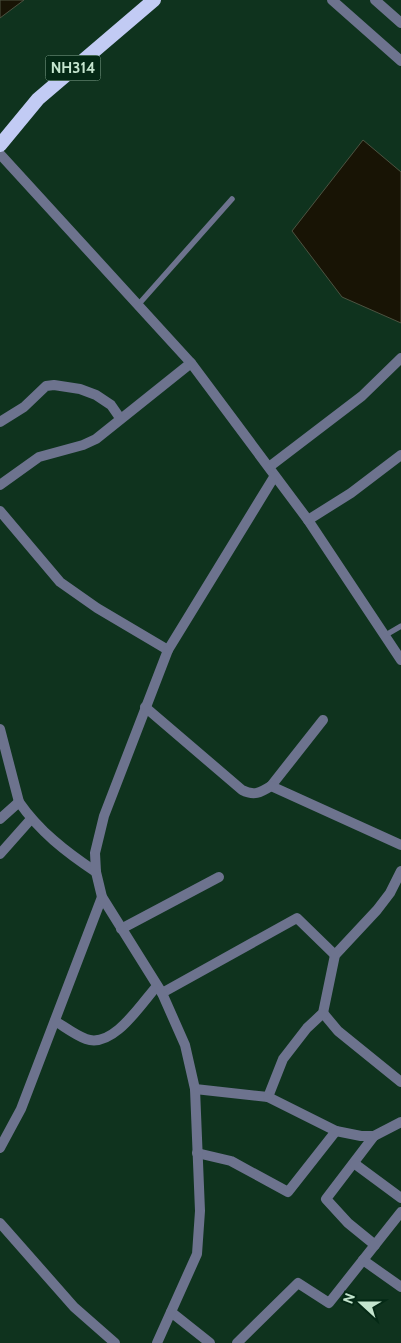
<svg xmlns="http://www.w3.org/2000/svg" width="401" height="1343" viewBox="0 0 401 1343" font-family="Cabin,sans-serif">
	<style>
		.water { fill: #181405; stroke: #4c5341 }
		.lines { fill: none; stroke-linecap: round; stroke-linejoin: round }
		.service { stroke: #6d738e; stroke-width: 5.5 }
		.minor { stroke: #6d738e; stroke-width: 10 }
		.trunk { stroke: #c2cbf4; stroke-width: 14 }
		.labels { text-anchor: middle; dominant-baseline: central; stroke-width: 4.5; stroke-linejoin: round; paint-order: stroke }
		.shield { fill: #042915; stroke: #8aad96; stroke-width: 1 }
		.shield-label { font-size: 15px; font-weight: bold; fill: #c4e5ce }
	</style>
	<rect width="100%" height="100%" fill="#0f331e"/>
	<g class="water">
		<path d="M0 0H24L0 18Z"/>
		<path d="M363 140 401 172V323L342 297 292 231Z"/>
	</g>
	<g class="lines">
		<g class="service">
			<path d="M138 305 232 199"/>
			<path d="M384 636 401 626"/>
		</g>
		<g class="minor">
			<path d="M332 0 401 61"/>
			<path d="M375 0 401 23"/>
			<path d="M0 154 191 363 308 520 401 660"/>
			<path d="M0 422 24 407 46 386 54 385 80 389 96 395 111 405 120 418"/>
			<path d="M269 467 362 396 401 358"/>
			<path d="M0 485 39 457 83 445 96 439 191 363"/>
			<path d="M0 511 60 582 97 608 168 650"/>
			<path d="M308 520 351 493 401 455"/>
			<path d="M145 707 242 790C254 796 260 793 271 786L323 720"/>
			<path d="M0 729 19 802"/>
			<path d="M271 786 401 845"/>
			<path d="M0 819 19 802C39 831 66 852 96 872"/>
			<path d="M0 854 31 819"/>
			<path d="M121 929 219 877"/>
			<path d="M162 993 297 918 335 955"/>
			<path d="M323 1013 338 1031 401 1082"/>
			<path d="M55 1021C65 1027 75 1035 86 1039 113 1049 141 1004 157 986"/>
			<path d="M195 1089 268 1097 336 1131 361 1136H374L401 1122"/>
			<path d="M268 1097 283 1059 307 1028 323 1013 335 955 377 910 390 893 401 871"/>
			<path d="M374 1136 326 1199 348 1223 375 1245"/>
			<path d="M0 1148 21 1109 102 897"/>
			<path d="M197 1153 231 1161 288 1192 336 1131"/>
			<path d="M355 1164 401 1198"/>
			<path d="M0 1223 74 1307 115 1343"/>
			<path d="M363 1260 401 1287"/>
			<path d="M171 1312 210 1343"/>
			<path d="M157 1343 197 1254 200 1211 195 1089 185 1045 162 993 102 897 96 872 95 853 104 816 168 650 274 477"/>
			<path d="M237 1343 298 1283 329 1303 401 1212"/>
		</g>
		<path class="trunk" d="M0 145 38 99 154 0"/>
	</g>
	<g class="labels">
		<rect class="shield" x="45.5" y="55.5" width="55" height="25" rx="4"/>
		<g class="shield-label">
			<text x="73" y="68">NH314</text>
		</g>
	</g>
	<g transform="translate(361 1303) rotate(291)" stroke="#042915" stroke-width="4" paint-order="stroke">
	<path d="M0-4L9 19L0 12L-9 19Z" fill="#c4e5ce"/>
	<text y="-8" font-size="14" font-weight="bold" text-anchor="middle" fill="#c4e5ce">N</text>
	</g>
</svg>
